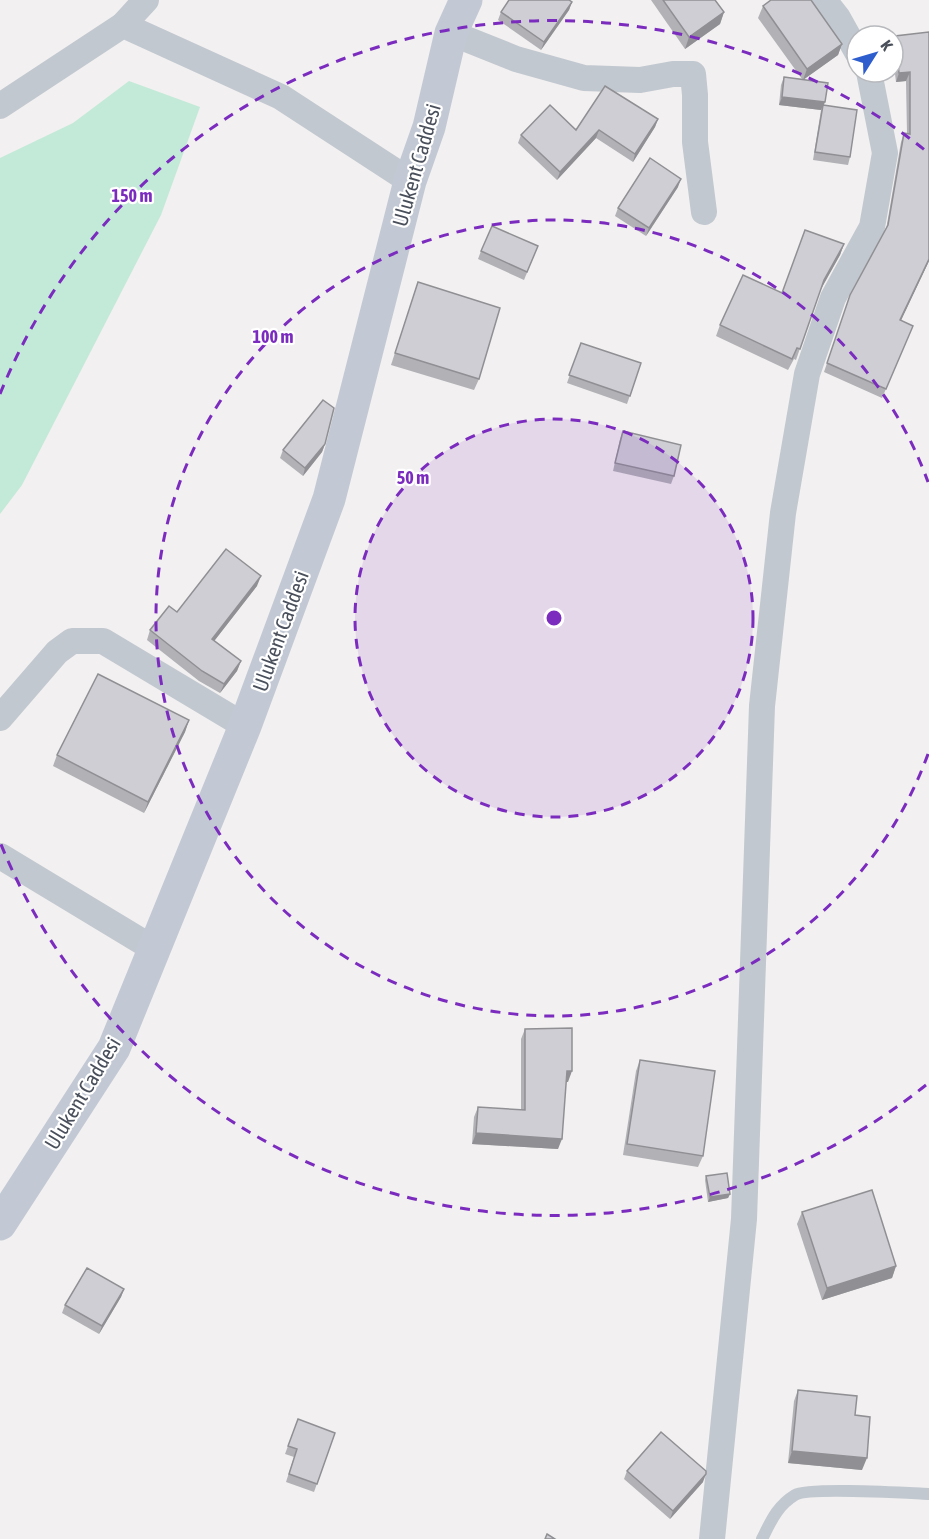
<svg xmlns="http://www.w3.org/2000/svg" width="929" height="1539" viewBox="0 0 929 1539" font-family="'Asap Condensed',sans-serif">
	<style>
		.green { fill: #c3ead8 }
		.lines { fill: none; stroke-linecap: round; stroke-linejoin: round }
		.lane { stroke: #c2c8d0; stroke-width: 12 }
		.street { stroke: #c2c8d0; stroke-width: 26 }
		.secondary { stroke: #c3c9d4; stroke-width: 33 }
		.wall { fill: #b1b1b6 }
		.shaded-wall { fill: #909094 }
		.building { fill: #ceced4; stroke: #909094; stroke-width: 1.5 }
		.ring { fill: none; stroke: #7b2cbf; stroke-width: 3; stroke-dasharray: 10 8 }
		.labels { text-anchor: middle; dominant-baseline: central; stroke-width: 4.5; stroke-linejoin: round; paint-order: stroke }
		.street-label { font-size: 21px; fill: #4a505b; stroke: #fff }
		.centre { fill: #7b2cbf; stroke: #fff; stroke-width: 3 }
		.ring-label { font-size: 18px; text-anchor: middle; font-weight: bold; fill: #7b2cbf; stroke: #fff; stroke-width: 4.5; stroke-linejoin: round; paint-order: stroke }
	</style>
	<rect width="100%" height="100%" fill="#f2f0f0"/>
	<path class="green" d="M129 81 200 107 161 215 22 485 0 514V158L73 123Z"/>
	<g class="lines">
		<path class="lane" d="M762 1539C771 1521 777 1506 795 1495 808 1487 907 1493 929 1494"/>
		<g class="street">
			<path d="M824 0 838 18 857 52"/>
			<path d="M123 25 146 0"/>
			<path d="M451 33 516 59 584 78 640 80 673 74H693L695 95V142L704 212"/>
			<path d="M0 106 123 25 281 97 410 181"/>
			<path d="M0 718 57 652 72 641H103L245 726"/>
			<path d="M0 856 154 949"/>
			<path d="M712 1539 744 1219 762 706 783 513 807 374 833 298 872 227 885 153 869 72"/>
		</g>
		<path class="secondary" d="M0 1224 114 1048 245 726 329 499 410 181 429 127 451 33 466 0"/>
	</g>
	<g class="wall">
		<path d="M651 0H715L724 12 720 24 685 49Z"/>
		<path d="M572 2 569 10 541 50 498 20 501 12Z"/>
		<path d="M763 6 842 44 838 55 804 79 824 105 850 157 848 165 813 160 821 110 779 105 781 85 784 77 802 79 758 18Z"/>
		<path d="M929 32V261L901 320 913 326 882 398 824 372 850 295 886 230 901 142 904 133 907 134 906 81 896 82 893 57V41L895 36Z"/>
		<path d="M658 119 655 127 633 162 596 138 557 180 518 143 521 135Z"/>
		<path d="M678 187 646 236 615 216 618 208Z"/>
		<path d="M844 244 840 255 820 290 796 360 794 359 788 370 716 336 720 325 782 293Z"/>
		<path d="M538 246 524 280 478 259 481 251Z"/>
		<path d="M418 282 479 379 474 390 391 365Z"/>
		<path d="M581 343 641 363 627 404 567 383Z"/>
		<path d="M623 431 674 476 671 484 613 471 620 439Z"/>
		<path d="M325 444 322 452 303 476 280 458 283 450Z"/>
		<path d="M257 586 214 641 241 661 237 671 220 693 199 681 147 640 150 630 177 612Z"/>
		<path d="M189 720 185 732 144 813 53 766 57 755Z"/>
		<path d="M525 1029 568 1082H566L558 1149 472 1144 474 1117 478 1107 521 1110V1039Z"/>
		<path d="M640 1060 703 1156 698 1167 623 1155 636 1071Z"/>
		<path d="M706 1176 730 1194 728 1198 708 1202 705 1180Z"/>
		<path d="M802 1212 896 1266 892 1278 822 1300 797 1224Z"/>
		<path d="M124 1289 121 1297 99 1334 62 1313 65 1305Z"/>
		<path d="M798 1390 855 1415 862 1470 788 1463 794 1401Z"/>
		<path d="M298 1419 335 1433 314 1492 286 1482 294 1457 285 1454Z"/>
		<path d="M627 1471 703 1482 670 1519 624 1479Z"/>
	</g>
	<g class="shaded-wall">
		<path d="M572 2 569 10 541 50 544 42Z"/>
		<path d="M724 12 720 24 685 49 689 37Z"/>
		<path d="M842 44 838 55 803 80 807 69Z"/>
		<path d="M910 72 906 81 896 82 899 73Z"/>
		<path d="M782 97 825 102 822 110 823 105 821 110 779 105Z"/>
		<path d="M658 119 655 127 633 162 635 154Z"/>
		<path d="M599 130 596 138 557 180 560 172Z"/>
		<path d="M681 179 678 187 646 236 649 228Z"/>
		<path d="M844 244 840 255 820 291 824 280Z"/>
		<path d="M929 259V261L897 329 900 320Z"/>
		<path d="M325 444 322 452 303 476 305 468Z"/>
		<path d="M261 576 257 586 208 649 212 639Z"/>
		<path d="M241 661 237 671 220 693 224 684Z"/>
		<path d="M189 720 185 732 144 813 148 802Z"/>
		<path d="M567 1071H572L568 1082H563Z"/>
		<path d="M476 1133 562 1139 558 1149 472 1144Z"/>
		<path d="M730 1194 728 1198 708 1202 710 1197Z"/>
		<path d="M896 1266 892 1278 822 1300 827 1288Z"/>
		<path d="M124 1289 121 1297 99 1334 102 1326Z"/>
		<path d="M792 1451 867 1458 862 1470 788 1463Z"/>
		<path d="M706 1474 703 1482 670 1519 673 1511Z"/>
	</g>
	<g class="building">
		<path d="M509 0H569L572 2 544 42 501 12Z"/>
		<path d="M663 0H715L724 12 689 37Z"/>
		<path d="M771 0H811L842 44 807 69 763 6Z"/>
		<path d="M929 32V259L900 320 913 326 886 389 827 363 850 295 888 225 904 133 910 134V72L899 73 895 36Z"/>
		<path d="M784 77 828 83 825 102 782 97Z"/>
		<path d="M605 86 658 119 635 154 599 130 560 172 521 135 550 105 576 130Z"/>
		<path d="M823 105 857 110 850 157 815 152Z"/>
		<path d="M650 158 681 179 649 228 618 208Z"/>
		<path d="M492 226 538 246 527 272 481 251Z"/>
		<path d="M805 230 844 244 824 280 800 349 797 348 792 359 720 325 743 275 782 293Z"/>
		<path d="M418 282 500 308 479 379 395 353Z"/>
		<path d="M581 343 641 363 630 396 569 375Z"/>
		<path d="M323 400 334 408 325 444 305 468 283 450Z"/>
		<path d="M623 431 681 445 674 476 615 463Z"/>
		<path d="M226 549 261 576 212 639 241 661 224 684 202 671 150 630 169 606 177 612Z"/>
		<path d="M98 674 189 720 148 802 57 755Z"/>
		<path d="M572 1028V1071H567L562 1139 476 1133 478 1107 525 1110V1029Z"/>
		<path d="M640 1060 715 1071 703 1156 627 1144Z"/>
		<path d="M727 1173 730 1194 710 1197 706 1176Z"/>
		<path d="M872 1190 896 1266 827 1288 802 1212Z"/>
		<path d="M87 1268 124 1289 102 1326 65 1305Z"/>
		<path d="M798 1390 857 1396 855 1415 870 1417 867 1458 792 1451Z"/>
		<path d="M298 1419 335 1433 317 1484 289 1474 297 1449 288 1446Z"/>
		<path d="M661 1432 706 1471V1474L673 1511 627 1471Z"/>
		<path d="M547 1534 555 1539H545Z"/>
	</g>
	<circle cx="554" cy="618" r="199" fill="#7b2cbf" fill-opacity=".12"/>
	<g class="ring">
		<circle cx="554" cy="618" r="199"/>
		<path d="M928 754A398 398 0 1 1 928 482"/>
		<path d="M926 1085A597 597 0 0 1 0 842M0 394A597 597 0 0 1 926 151"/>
	</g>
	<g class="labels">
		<g class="street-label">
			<text transform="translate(416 165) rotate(-74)">Ulukent Caddesi</text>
			<text transform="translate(280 631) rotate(-70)">Ulukent Caddesi</text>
			<text transform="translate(82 1093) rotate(-59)">Ulukent Caddesi</text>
		</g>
	</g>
	<circle cx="554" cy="618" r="9" class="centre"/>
	<g class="ring-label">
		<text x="132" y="202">150 m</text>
		<text x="273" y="343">100 m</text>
		<text x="413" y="484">50 m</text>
	</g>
	<g transform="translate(875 54) rotate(53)"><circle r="28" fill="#ffffff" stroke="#b7b9bd" stroke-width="1.5"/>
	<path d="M0-4.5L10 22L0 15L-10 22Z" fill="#2e5ece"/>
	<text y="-9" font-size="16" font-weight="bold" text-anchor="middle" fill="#4a505b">K</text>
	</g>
</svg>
